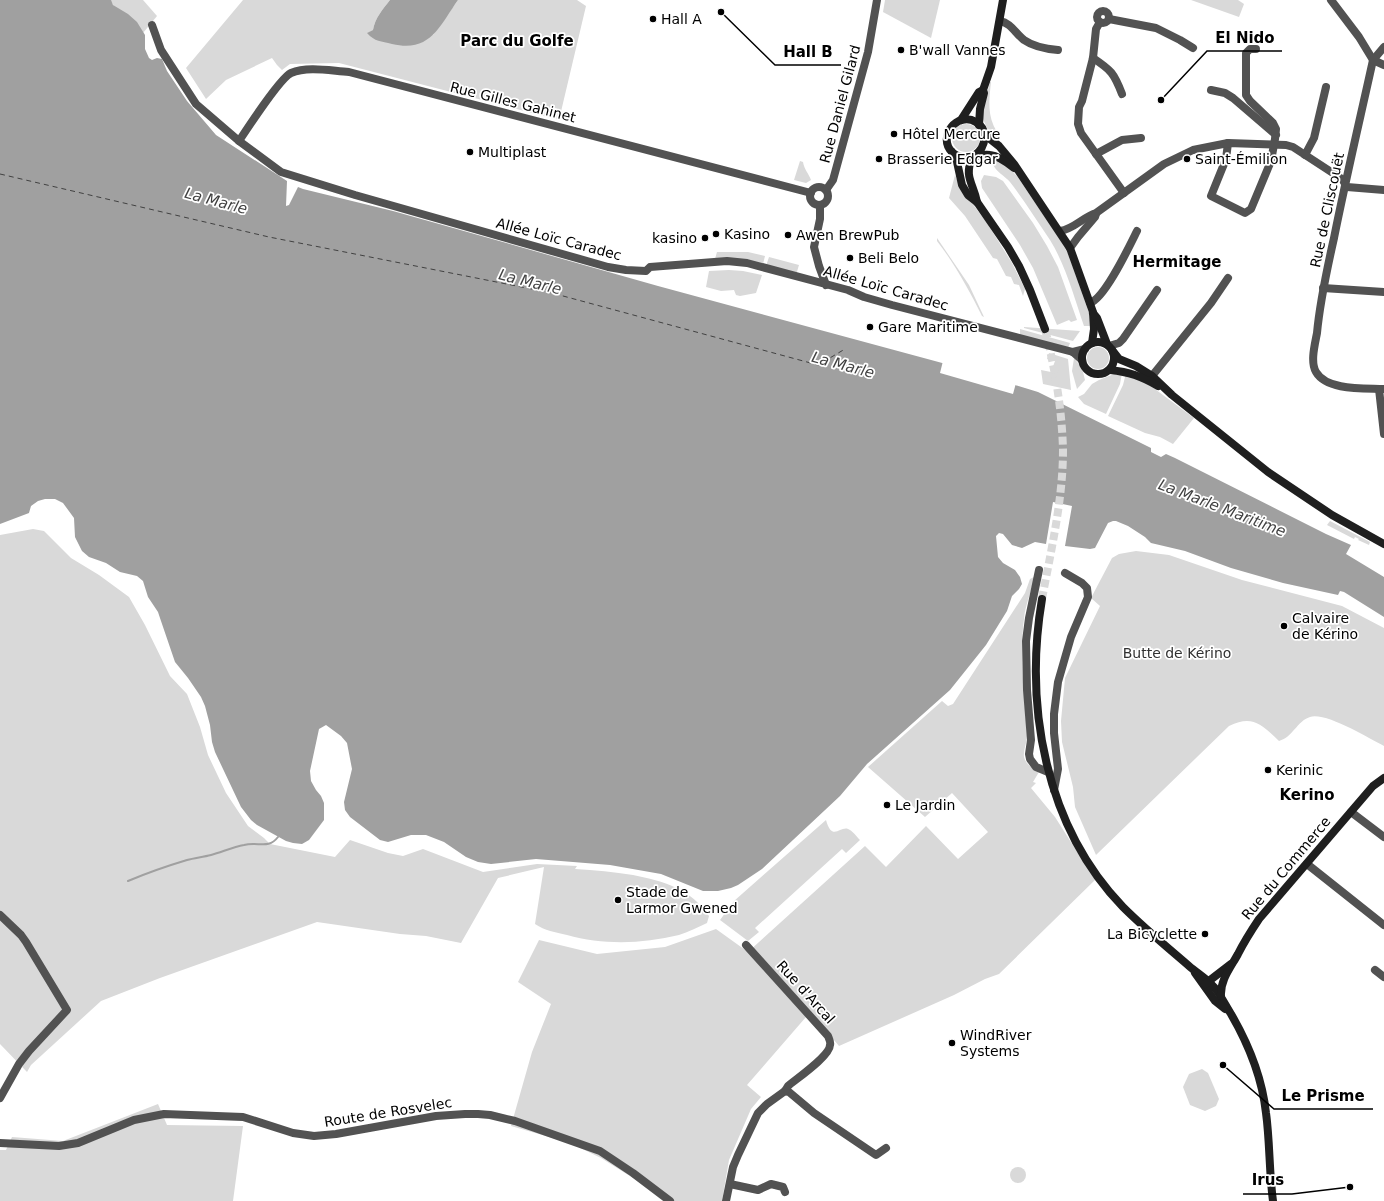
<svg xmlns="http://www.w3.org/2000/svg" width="1384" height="1201" viewBox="0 0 1384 1201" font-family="'DejaVu Sans',sans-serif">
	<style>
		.green { fill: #d9d9d9 }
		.water { fill: #a0a0a0 }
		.pier { fill: #fff }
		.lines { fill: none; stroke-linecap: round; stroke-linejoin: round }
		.stream { stroke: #a0a0a0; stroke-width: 2 }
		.ferry { stroke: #414141; stroke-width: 1; stroke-dasharray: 5 4; stroke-linecap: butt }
		.secondary-tunnel { stroke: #d9d9d9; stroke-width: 8; stroke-dasharray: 8 4; stroke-linecap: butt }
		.street { stroke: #525252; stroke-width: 8 }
		.secondary { stroke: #1f1f1f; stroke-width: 8 }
		.poi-dot { fill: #000; stroke: #fff; stroke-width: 1.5 }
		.labels { text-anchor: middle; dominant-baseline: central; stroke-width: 3.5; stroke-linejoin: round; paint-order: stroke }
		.poi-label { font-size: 14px; fill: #000; stroke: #fff; text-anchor: start }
		.street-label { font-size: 14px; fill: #000; stroke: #fff }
		.park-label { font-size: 14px; fill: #303030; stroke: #fff }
		.neighbourhood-label { font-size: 15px; font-weight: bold; fill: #000; stroke: #fff }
		.water-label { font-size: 15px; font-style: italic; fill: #414141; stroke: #fff }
		.leader { fill: none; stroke: #000; stroke-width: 1.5 }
		.callout-dot { fill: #000; stroke: #fff; stroke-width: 1.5 }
		.callout-label { font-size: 15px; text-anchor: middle; font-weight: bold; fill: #000; stroke: #fff; stroke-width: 3.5; stroke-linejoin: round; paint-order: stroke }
	</style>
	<rect width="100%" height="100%" fill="#fff"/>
	<g class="green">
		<path d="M110 0H143L157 16 143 33 117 11Z"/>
		<path d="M243 0H390C383 9 375 18 373 30L368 33 433 35 458 0H577L586 6 559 120 339 63 290 64 282 70 277 65 272 58 226 80 206 99 186 68Z"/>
		<path d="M885 0H940L931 38 883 12Z"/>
		<path d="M1191 0H1238L1244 4 1239 17Z"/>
		<path d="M990 82H991C989 100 987 116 997 132L996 142 990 135 983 119V109Z"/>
		<circle cx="966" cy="138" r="14"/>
		<path d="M995 159 1006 165 1017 176 1066 248 1090 315 1092 326H1084C1074 297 1066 266 1050 240 1037 221 1024 200 1010 182 1005 176 995 171 993 164Z"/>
		<path d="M800 161 803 162C804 169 809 174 811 180L806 183 794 180Z"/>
		<path d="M955 175 960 187 987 223 1012 263 1025 289 1023 296 1019 285 1014 284 1011 277 1006 276 997 259 993 258 965 216 949 198Z"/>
		<path d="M984 175 996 177 1003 181 1033 223 1047 246 1058 267 1077 320 1071 322 1069 320 1057 325 1033 268 1020 245 982 188 981 181Z"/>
		<path d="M937 238 969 285 984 317 982 316C969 290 955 264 937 241Z"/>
		<path d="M717 252H748L765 256 763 264 715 259Z"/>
		<path d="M769 257 799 265 796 275 766 266Z"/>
		<path d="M729 270 743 271 762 275 756 293 740 296 736 295 734 290 721 291 706 287 709 271Z"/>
		<path d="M1024 327 1080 331 1073 341 1024 328Z"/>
		<path d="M1020 329 1070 343 1068 348 1020 335Z"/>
		<circle cx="1098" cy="358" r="11"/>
		<path d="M1049 353 1068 359 1071 390 1043 384 1041 370 1051 372 1055 361 1047 359Z"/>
		<path d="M1074 358 1082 368 1085 380 1077 389 1072 371Z"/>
		<path d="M1122 373 1120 384 1106 414 1084 404 1078 397 1084 394 1092 384 1099 380 1114 374Z"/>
		<path d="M1126 373 1140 378 1194 418 1173 444 1160 437 1145 433 1108 416 1123 385Z"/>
		<path d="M1330 521 1370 542 1369 545 1358 540 1359 539 1355 537 1354 539 1327 525Z"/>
		<path d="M33 529 44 531 71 558 99 575 129 597 145 625 170 676 187 694 200 727 208 755 226 793 248 826 264 838 270 844 335 857 350 840 388 853 403 856 423 849 483 872 537 864 577 866 575 869C595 870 614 872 633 875 664 881 691 889 709 916L707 923C698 927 688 932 679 935 642 944 603 945 567 935 555 932 545 931 535 924L544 867 498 878 461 943 426 936 400 934 317 922 160 978 101 1001 31 1065 27 1072 0 1044V535Z"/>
		<path d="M1136 551 1169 555 1242 580 1342 606 1384 628V746C1368 738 1326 712 1310 717 1297 721 1293 737 1279 741 1262 725 1253 714 1229 726L1096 855 1075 807 1073 787 1062 742 1061 721 1065 678 1100 606 1091 598 1112 558 1119 554Z"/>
		<path d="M1034 577C1032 591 1025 605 1024 619 1019 656 1025 698 1027 736 1027 743 1023 750 1024 757 1026 764 1032 769 1039 772L1033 782 1036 783 1031 788 1055 817 1095 880 999 974 985 979 954 995 839 1046 813 1015 806 1017 747 1085 761 1097 751 1109 729 1160 722 1201H663L633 1178 601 1158 570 1143 511 1126 532 1052 551 1004 518 982 539 940 597 954 665 947 716 929 748 952 865 846 886 867 926 826 958 859 988 832 952 793 925 817 868 767 942 701 948 706 953 704 1025 593 1030 579Z"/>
		<path d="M826 820C832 842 840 826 848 829 852 830 857 837 860 840L846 853 842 849 755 928 759 932 748 941 720 920 734 901Z"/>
		<path d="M1202 1069 1208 1073 1219 1099 1216 1106 1205 1111 1190 1105 1183 1087 1189 1074Z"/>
		<path d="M158 1104 167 1125 243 1126 233 1201H0V1150H6L12 1137 63 1141Z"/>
		<circle cx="1018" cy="1175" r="8"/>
	</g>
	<g class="water">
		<path d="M0 0H111L113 5 128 14 137 22 145 35V49L149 58 152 60 157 58 162 59 167 71 187 101 216 135 287 181 286 206 289 205 298 187 303 189 393 211 658 286 957 367 1015 385 1038 392 1151 448V452L1161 457 1166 454 1175 458 1326 534 1351 545 1346 554 1384 577V617L1344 592 1340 591 1338 595 1283 583 1231 568 1185 551 1151 543 1145 537 1128 526 1116 521H1113L1108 523 1095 548 1090 549 1065 546 1072 506 1053 502 1046 544 1035 542 1022 548 1012 545 1003 534 999 533 996 536 998 557 1003 563 1015 570 1020 577 1022 584 1019 589 1012 596 1007 611 986 645 950 690 867 764 840 796 762 869 738 885 731 888 718 891H703L661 874 610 865 536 859 491 864 478 862 466 857 444 842 426 835H411L388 842 380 840 350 817 345 810 344 802 352 769 347 743 341 736 326 725 319 729 310 771 311 781 316 790 321 796 324 803V820L309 840 302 844 293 843 286 841 257 825 251 820 241 807 215 752 212 742 210 725 205 706 201 697 188 678 175 662 161 621 158 612 148 597 143 581 137 576 120 572 106 563 89 557 82 551 75 537 74 518 63 503 55 499H45L38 501 31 506 29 513 0 524Z"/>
		<path d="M390 0H458C439 27 430 53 392 44 381 41 375 42 367 33L373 30C375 18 383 9 390 0Z"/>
	</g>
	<path class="pier" d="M943 361 1016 383 1013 394 940 373Z"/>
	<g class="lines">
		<path class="stream" d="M128 881C147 873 167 866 187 860 195 858 203 857 211 855 222 852 233 847 244 845 258 841 268 850 278 837"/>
		<path class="ferry" d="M0 174 269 237 552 293 818 365 845 349"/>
		<path class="secondary-tunnel" d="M1042 599C1051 550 1063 500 1063 450 1062 409 1055 369 1045 329"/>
		<g class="street">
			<path d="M1331 0 1359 37 1373 60C1360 119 1346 178 1334 238 1327 269 1320 301 1317 333 1315 344 1310 362 1316 372 1327 391 1365 388 1384 389"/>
			<circle cx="1103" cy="17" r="6"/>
			<path d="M1109 19 1156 28 1180 40 1193 48"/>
			<path d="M1000 21C1011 23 1015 33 1024 40 1034 47 1046 49 1058 50"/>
			<path d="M1100 22 1096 29 1093 58 1084 93 1082 101 1079 107 1078 124 1081 133 1124 193"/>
			<path d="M152 25 161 50 196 104 239 141 281 172 355 195 608 267 626 270 646 271 650 267 727 261 747 263 848 290 864 297 892 305 1073 352 1082 360"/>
			<path d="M1384 47 1373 60 1384 65"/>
			<path d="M1093 58C1111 70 1114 73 1122 94"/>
			<path d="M1211 90 1225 93 1233 98 1276 135"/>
			<path d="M239 141C247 129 280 78 291 73 308 66 331 71 349 72L811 193"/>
			<path d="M1228 143 1226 159 1211 196 1245 213 1251 209 1271 161 1275 139 1276 129 1273 123 1250 101 1246 95V53L1250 49H1256"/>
			<path d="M1096 154 1122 140 1141 138"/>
			<path d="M1305 155 1314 138 1326 87"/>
			<circle cx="819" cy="196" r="9"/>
			<path d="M826 190 833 180 868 52 877 0"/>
			<path d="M820 205V219L814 247 819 266 826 285"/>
			<path d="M1060 231C1074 229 1083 217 1096 213L1164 164 1193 150 1228 143 1286 145 1293 147 1342 179 1347 187 1384 190"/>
			<path d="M1070 248 1078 237 1095 217 1096 214"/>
			<path d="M1323 288 1384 292"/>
			<path d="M1090 303C1105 298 1129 247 1137 231"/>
			<path d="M1109 346 1119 343 1123 339 1157 290"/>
			<path d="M1073 352 1085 349"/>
			<path d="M1152 376 1211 303 1228 278"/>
			<path d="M1379 389 1384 434"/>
			<path d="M1039 570 1029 618 1026 641 1027 690 1031 740 1029 754 1030 759 1036 767 1048 772"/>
			<path d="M1054 790 1058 769 1054 733V714L1058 682 1071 637 1088 597 1087 588 1082 583 1065 573"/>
			<path d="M1351 812 1384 837"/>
			<path d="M1307 864 1384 925"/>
			<path d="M0 915 21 935 26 942 67 1010 29 1051 19 1064 0 1098"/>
			<path d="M1375 970 1384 977"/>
			<path d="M785 1091 789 1092 814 1113 876 1155 886 1148"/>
			<path d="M0 1143 59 1146 78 1143 134 1120 164 1114 243 1117 293 1133 314 1136 336 1134 436 1116 465 1114H478L490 1115 515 1121 600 1151 633 1173 670 1201"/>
			<path d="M730 1184 758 1190 771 1184 783 1187 785 1192"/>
			<path d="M726 1201 733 1167 738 1155 758 1113 767 1104 785 1091 788 1086C796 1079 830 1056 830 1045 831 1042 829 1039 828 1036L746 945"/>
		</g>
		<g class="secondary">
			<path d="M961 120 979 92 983 90"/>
			<path d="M979 125 980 109 984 93 983 90 991 67 1003 0"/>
			<path d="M985 135 999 146 1014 164 1070 248 1093 312 1094 329 1092 343"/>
			<path d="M952 152 957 162 962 185 968 195 977 202 1008 247 1019 266 1030 290 1045 329"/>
			<path d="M975 155C986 147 989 130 976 122 957 111 937 137 952 152 963 163 977 153 990 155 999 156 1008 163 1014 168"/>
			<path d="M972 157C964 178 973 182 977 202"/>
			<path d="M1093 313 1097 318 1107 344"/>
			<circle cx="1098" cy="358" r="16"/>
			<path d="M1112 350 1119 359 1136 366 1152 376 1172 395 1268 472 1332 515 1384 544"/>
			<path d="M1110 370C1129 372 1141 376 1158 386"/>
			<path d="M1042 599C1024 706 1045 826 1123 907 1144 928 1167 947 1189 966 1198 974 1210 980 1217 991 1222 998 1226 1006 1231 1014 1249 1045 1262 1077 1266 1113 1270 1142 1269 1172 1273 1201"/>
			<path d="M1195 973 1215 1001 1225 1009"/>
			<path d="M1205 984 1231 964"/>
			<path d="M1221 996C1220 980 1231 967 1238 954 1244 942 1251 931 1259 919L1373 786 1384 778"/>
		</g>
	</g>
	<g class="poi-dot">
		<circle cx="653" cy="19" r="4"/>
		<circle cx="901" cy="50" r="4"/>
		<circle cx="894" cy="134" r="4"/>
		<circle cx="470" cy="152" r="4"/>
		<circle cx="879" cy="159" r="4"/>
		<circle cx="1187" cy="159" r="4"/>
		<circle cx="716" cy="234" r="4"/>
		<circle cx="788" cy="235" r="4"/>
		<circle cx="705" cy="238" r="4"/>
		<circle cx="850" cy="258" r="4"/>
		<circle cx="870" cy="327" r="4"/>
		<circle cx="1284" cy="626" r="4"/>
		<circle cx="1268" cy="770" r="4"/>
		<circle cx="887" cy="805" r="4"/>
		<circle cx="618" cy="900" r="4"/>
		<circle cx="1205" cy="934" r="4"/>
		<circle cx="952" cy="1043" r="4"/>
	</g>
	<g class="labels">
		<g class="poi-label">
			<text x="661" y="19">Hall A</text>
			<text x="909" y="50">B'wall Vannes</text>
			<text x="902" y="134">Hôtel Mercure</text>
			<text x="478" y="152">Multiplast</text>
			<text x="887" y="159">Brasserie Edgar</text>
			<text x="1195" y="159">Saint-Émilion</text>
			<text x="724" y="234">Kasino</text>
			<text x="796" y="235">Awen BrewPub</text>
			<text x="697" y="238" text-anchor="end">kasino</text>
			<text x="858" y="258">Beli Belo</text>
			<text x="878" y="327">Gare Maritime</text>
			<text x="1292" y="618">Calvaire<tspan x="1292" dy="16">de Kérino</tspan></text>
			<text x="1276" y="770">Kerinic</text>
			<text x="895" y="805">Le Jardin</text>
			<text x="626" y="892">Stade de<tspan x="626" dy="16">Larmor Gwened</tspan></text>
			<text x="1197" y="934" text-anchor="end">La Bicyclette</text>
			<text x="960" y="1035">WindRiver<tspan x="960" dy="16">Systems</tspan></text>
		</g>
		<g class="street-label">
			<text transform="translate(513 102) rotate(14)">Rue Gilles Gahinet</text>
			<text transform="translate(840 104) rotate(-75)">Rue Daniel Gilard</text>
			<text transform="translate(1327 210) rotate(-78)">Rue de Cliscouët</text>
			<text transform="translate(559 239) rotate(15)">Allée Loïc Caradec</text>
			<text transform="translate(886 288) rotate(16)">Allée Loïc Caradec</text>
			<text transform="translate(1286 868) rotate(-50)">Rue du Commerce</text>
			<text transform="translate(806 992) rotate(48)">Rue d'Arcal</text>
			<text transform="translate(388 1112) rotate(-9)">Route de Rosvelec</text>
		</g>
		<g class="park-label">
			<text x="1177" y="653">Butte de Kérino</text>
		</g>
		<g class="neighbourhood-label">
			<text x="517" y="41">Parc du Golfe</text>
			<text x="1177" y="262">Hermitage</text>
			<text x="1307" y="795">Kerino</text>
		</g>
		<g class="water-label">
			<text transform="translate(216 201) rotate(15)">La Marle</text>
			<text transform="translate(530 282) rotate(14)">La Marle</text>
			<text transform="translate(843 365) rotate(15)">La Marle</text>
			<text transform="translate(1222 508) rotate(21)">La Marle Maritime</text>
		</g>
	</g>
	<path class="leader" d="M1161 100L1207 51H1282M721 12L775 65H841M1223 1065L1274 1109H1373M1350 1187L1292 1194H1243"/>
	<g class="callout-dot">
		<circle cx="1161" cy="100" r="4"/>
		<circle cx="721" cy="12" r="4"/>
		<circle cx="1223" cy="1065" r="4"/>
		<circle cx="1350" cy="1187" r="4"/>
	</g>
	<g class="callout-label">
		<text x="1245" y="43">El Nido</text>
		<text x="808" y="57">Hall B</text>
		<text x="1323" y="1101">Le Prisme</text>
		<text x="1268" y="1185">Irus</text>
	</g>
</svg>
